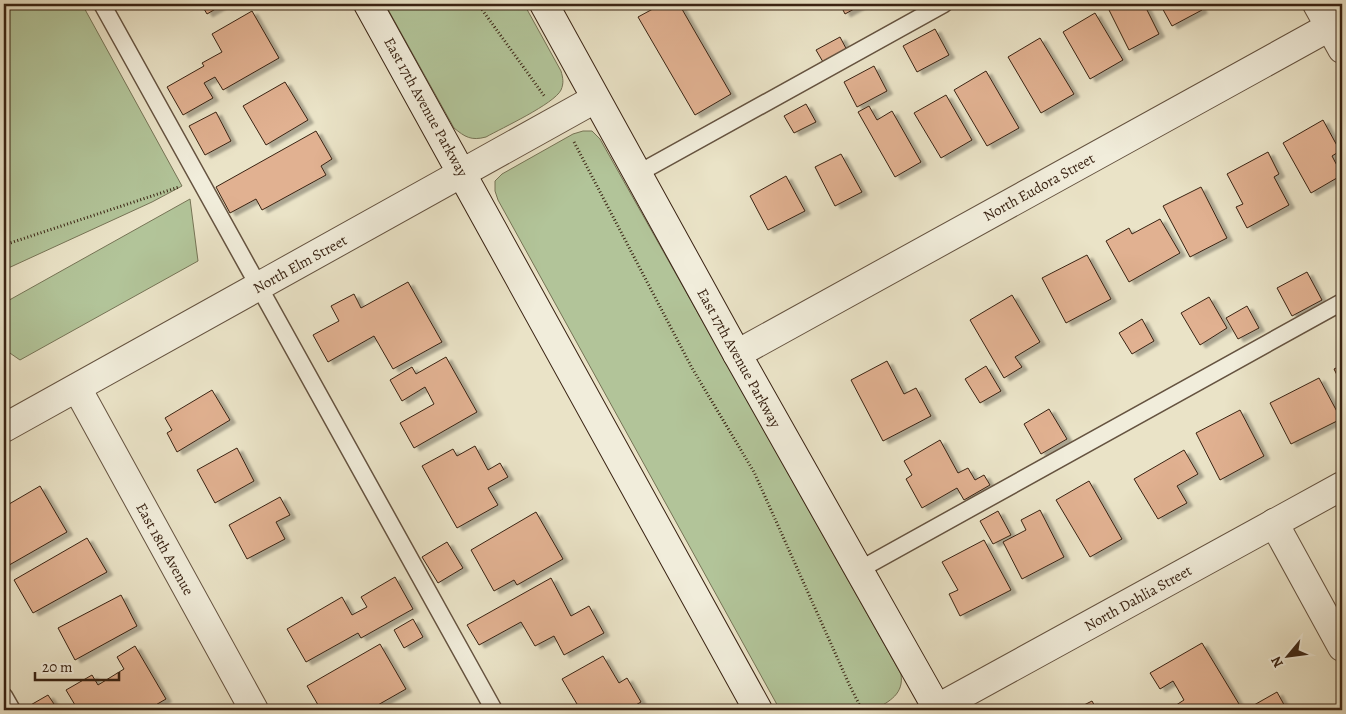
<svg xmlns="http://www.w3.org/2000/svg" width="1346" height="714" viewBox="0 0 1346 714" font-family="Alegreya,serif">
	<style>
		.green { fill: #b2c499; stroke: #767456 }
		.building { fill: #e1b191; stroke: #392313; filter: url(#shadow) }
		.lines { fill: none; stroke-linecap: round; stroke-linejoin: round }
		.service-casing { stroke: #655340; stroke-width: 19 }
		.minor-casing { stroke: #655340; stroke-width: 30 }
		.secondary-casing { stroke: #392313; stroke-width: 30 }
		.path { stroke: #392313; stroke-width: 3; stroke-dasharray: 1 2.5; stroke-linecap: butt }
		.service { stroke: #f1eddb; stroke-width: 16 }
		.minor { stroke: #f1eddb; stroke-width: 28 }
		.secondary { stroke: #f1eddb; stroke-width: 28 }
		.labels { text-anchor: middle; dominant-baseline: central; stroke-width: 4.5; stroke-linejoin: round; paint-order: stroke }
		.street-label { font-size: 15px; fill: #392313; stroke: #f1eddb }
	</style>
	<defs>
		<filter id="shadow"><feDropShadow dx="5.5" dy="3" stdDeviation="1" flood-color="#0004"/></filter>
	</defs>
	<rect width="100%" height="100%" fill="#eae3c7"/>
	<filter id="stains"><feTurbulence type="fractalNoise" baseFrequency=".004" numOctaves="4"/><feColorMatrix values="0 0 0 0 .2 0 0 0 0 .09 0 0 0 0 .02 0 0 0 .5 -.17"/></filter>
	<radialGradient id="worn" r=".72"><stop offset=".6" stop-color="#630" stop-opacity="0"/><stop offset="1" stop-color="#630" stop-opacity=".3"/></radialGradient>
	<g class="green">
		<path d="M4 4H82L182 186 152 202 4 270Z"/>
		<path d="M385 4H524L561 71C563 78 564 83 561 90 554 104 502 128 486 137 471 141 465 137 454 128Z"/>
		<path d="M583 131H592L600 139 901 674C904 694 890 701 874 710H780L498 200 495 191V181L502 174 573 134Z"/>
		<path d="M190 199 198 261 20 360 4 349V303Z"/>
	</g>
	<g class="building">
		<path d="M201 4H224L207 14Z"/>
		<path d="M662 4H679L731 94 695 115 638 17Z"/>
		<path d="M840 4H863L845 14Z"/>
		<path d="M1106 4H1144L1159 34 1129 50Z"/>
		<path d="M1160 4H1198L1202 10 1172 26Z"/>
		<path d="M252 11 279 58 223 90 215 77 204 83 213 98 183 115 167 87 204 66 202 63 222 52 212 34Z"/>
		<path d="M1095 13 1123 60 1090 79 1063 32Z"/>
		<path d="M935 29 949 55 917 72 903 46Z"/>
		<path d="M840 37 849 54 826 67 816 50Z"/>
		<path d="M1040 38 1074 94 1041 113 1008 57Z"/>
		<path d="M874 66 887 91 857 107 844 82Z"/>
		<path d="M986 71 1019 128 987 146 954 90Z"/>
		<path d="M285 82 308 120 266 145 243 106Z"/>
		<path d="M946 95 972 140 941 158 914 113Z"/>
		<path d="M806 104 816 122 794 133 784 116Z"/>
		<path d="M869 106 877 120 892 111 921 162 895 177 858 112Z"/>
		<path d="M216 112 231 141 205 155 189 126Z"/>
		<path d="M1323 120 1340 151 1332 156 1342 175 1311 193 1283 143Z"/>
		<path d="M316 131 332 159 321 166 326 175 262 210 256 199 230 213 216 187Z"/>
		<path d="M1268 152 1279 174 1274 177 1289 205 1247 228 1236 207 1243 204 1227 174Z"/>
		<path d="M841 154 862 192 835 206 815 167Z"/>
		<path d="M786 176 805 211 768 230 750 196Z"/>
		<path d="M1201 187 1227 238 1190 257 1163 206Z"/>
		<path d="M1160 219 1180 253 1129 282 1106 241 1129 228 1132 234Z"/>
		<path d="M1087 255 1111 299 1066 323 1042 278Z"/>
		<path d="M1307 272 1322 300 1292 316 1277 288Z"/>
		<path d="M408 282 442 342 393 369 374 336 328 362 313 335 339 321 331 306 354 294 361 308Z"/>
		<path d="M1012 295 1040 342 1015 357 1022 367 1004 378 970 320Z"/>
		<path d="M1209 297 1227 328 1200 345 1181 313Z"/>
		<path d="M1247 306 1259 328 1238 339 1226 318Z"/>
		<path d="M1142 319 1154 341 1132 354 1119 333Z"/>
		<path d="M446 357 477 412 414 448 400 423 434 404 425 387 402 401 390 380 412 367 416 374Z"/>
		<path d="M887 361 904 394 916 388 931 416 883 441 851 380Z"/>
		<path d="M1342 365V385L1334 369Z"/>
		<path d="M986 366 1001 391 980 403 965 379Z"/>
		<path d="M1319 378 1341 419 1291 444 1270 403Z"/>
		<path d="M212 390 230 420 177 452 167 433 172 430 165 418Z"/>
		<path d="M1049 409 1067 439 1041 454 1024 424Z"/>
		<path d="M1240 410 1264 456 1220 480 1196 433Z"/>
		<path d="M940 440 958 473 968 468 975 480 984 475 990 485 964 500 957 488 922 508 906 479 912 475 904 461Z"/>
		<path d="M475 446 488 470 500 463 508 477 488 488 498 505 457 528 422 466 453 449 457 456Z"/>
		<path d="M237 448 254 481 215 503 197 470Z"/>
		<path d="M1184 450 1198 474 1177 486 1187 503 1158 519 1134 479Z"/>
		<path d="M1089 481 1122 539 1090 557 1056 500Z"/>
		<path d="M40 486 67 532 4 568V507Z"/>
		<path d="M280 497 290 515 276 522 285 539 247 559 229 525Z"/>
		<path d="M1040 510 1064 557 1022 579 1003 542 1026 530 1021 520Z"/>
		<path d="M998 511 1011 535 993 544 980 521Z"/>
		<path d="M536 512 563 559 517 585 514 580 494 591 471 550Z"/>
		<path d="M87 538 107 572 33 613 14 580Z"/>
		<path d="M984 540 1011 590 960 616 949 594 958 590 942 562Z"/>
		<path d="M447 542 463 568 438 583 422 557Z"/>
		<path d="M395 577 413 609 361 638 358 633 306 662 287 629 342 597 352 615 367 607 361 597Z"/>
		<path d="M551 578 571 616 589 606 604 633 564 655 554 636 535 646 521 622 479 645 467 625Z"/>
		<path d="M121 595 137 626 75 660 58 628Z"/>
		<path d="M413 619 423 637 404 648 394 630Z"/>
		<path d="M1202 643 1239 704 1229 710H1171L1170 709 1184 700 1173 681 1160 689 1150 673Z"/>
		<path d="M380 644 406 689 369 710H321L307 686Z"/>
		<path d="M135 646 166 699 147 710H103L102 709 99 710H78L66 690 92 675 98 685 124 669 117 657Z"/>
		<path d="M603 656 619 683 627 678 641 702 627 710H566L577 704 562 679Z"/>
		<path d="M1277 692 1287 710H1248L1247 709Z"/>
		<path d="M48 695 58 710H22Z"/>
		<path d="M1092 701 1097 710H1074Z"/>
	</g>
	<g class="lines">
		<g class="service-casing">
			<g id="service">
				<path d="M102 4 494 710"/>
				<path d="M637 174 944 4"/>
				<path d="M859 570 1342 302"/>
				<path d="M4 696 12 710"/>
			</g>
		</g>
		<g class="minor-casing">
			<g id="minor">
				<path d="M1317 4 1342 49"/>
				<path d="M737 354 1342 20"/>
				<path d="M77 388 254 710"/>
				<path d="M4 428 595 99"/>
				<path d="M1274 523 1342 647"/>
				<path d="M934 710 1342 486"/>
			</g>
		</g>
		<g class="secondary-casing">
			<g id="secondary">
				<path d="M368 4 758 710"/>
				<path d="M544 4 737 354 938 710"/>
			</g>
		</g>
		<g class="path">
			<path d="M478 4 545 97"/>
			<path d="M574 142 692 368 754 472 849 684 862 710"/>
			<path d="M4 245 179 187"/>
		</g>
		<use href="#service" class="service"/>
		<use href="#minor" class="minor"/>
		<use href="#secondary" class="secondary"/>
	</g>
	<g class="labels">
		<g class="street-label">
			<text transform="translate(426 107) rotate(61)">East 17th Avenue Parkway</text>
			<text transform="translate(1039 187) rotate(-29)">North Eudora Street</text>
			<text transform="translate(300 264) rotate(-29)">North Elm Street</text>
			<text transform="translate(739 358) rotate(61)">East 17th Avenue Parkway</text>
			<text transform="translate(165 549) rotate(61)">East 18th Avenue</text>
			<text transform="translate(1138 598) rotate(-29)">North Dahlia Street</text>
		</g>
	</g>
	<rect width="1346" height="714" fill="none" stroke="#eae3c7" stroke-width="20"/>
	<rect x="5" y="5" width="1336" height="704" fill="none" stroke="#392313" stroke-width="2.5"/>
	<rect x="10" y="10" width="1326" height="694" fill="none" stroke="#392313"/>
	<g transform="translate(1288 656) rotate(241)" stroke="#f1eddb" stroke-width="4" paint-order="stroke">
	<path d="M0-4L9 19L0 12L-9 19Z" fill="#392313"/>
	<text y="-8" font-size="14" font-weight="bold" text-anchor="middle" fill="#392313">N</text>
	</g>
	<path d="M35 672v8h84v-8" fill="none" stroke="#392313" stroke-width="2.5"/>
	<text x="42" y="672" font-size="15" fill="#392313" stroke="#f1eddb" stroke-width="4" paint-order="stroke">20 m</text>
	<rect width="100%" height="100%" filter="url(#stains)"/>
	<rect width="100%" height="100%" fill="url(#worn)"/>
</svg>
